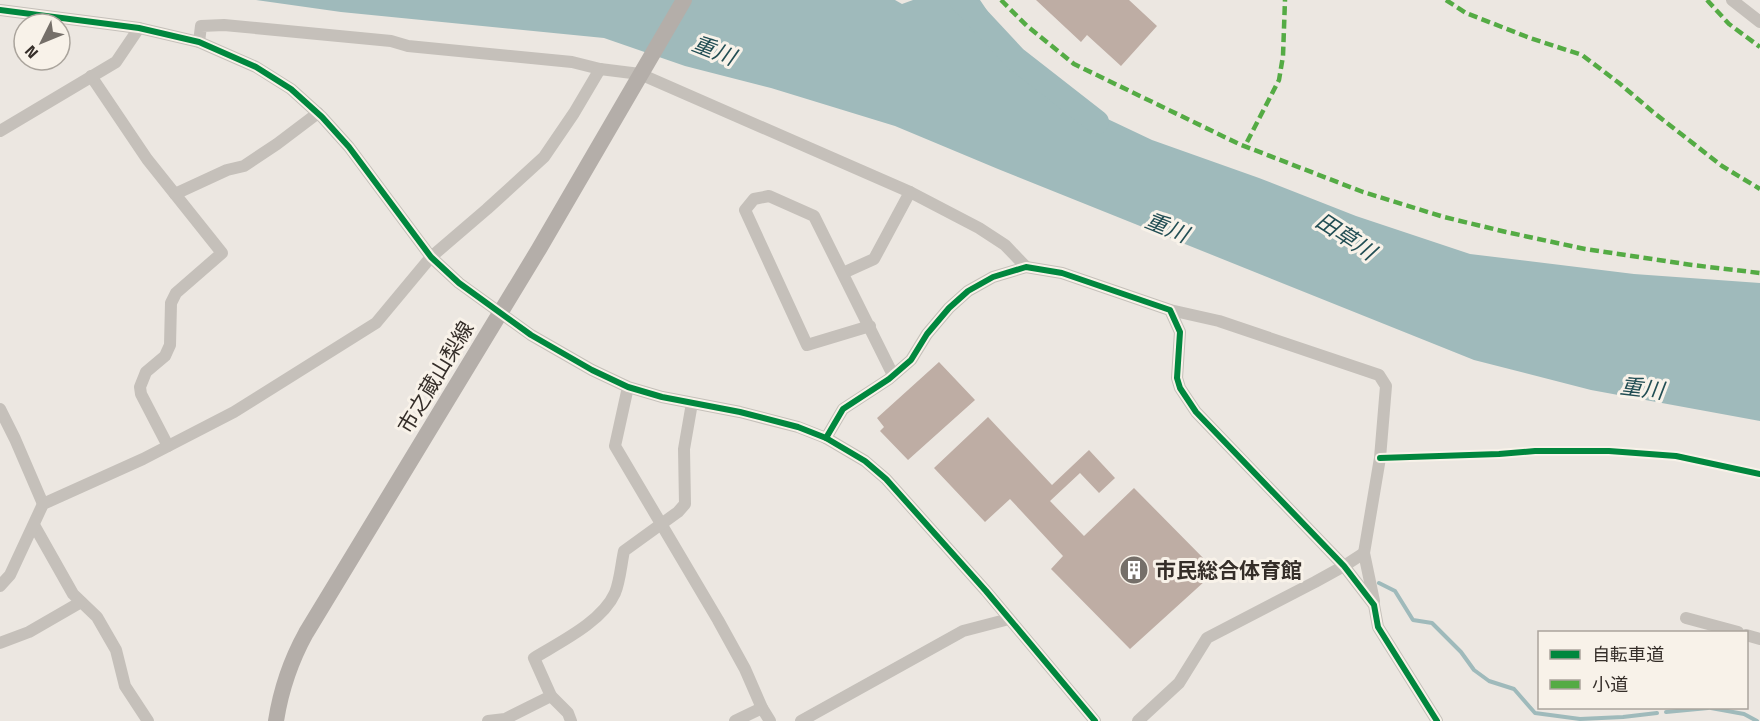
<svg xmlns="http://www.w3.org/2000/svg" width="1760" height="721" viewBox="0 0 1760 721" font-family="'Titillium Web','Noto Sans JP',sans-serif">
	<style>
		.water { fill: #9fbabb }
		.lines { fill: none; stroke-linecap: round; stroke-linejoin: round }
		.stream { stroke: #9fbabb; stroke-width: 4 }
		.river { stroke: #9fbabb; stroke-width: 24 }
		.building { fill: #beada4 }
		.minor { stroke: #c5c0ba; stroke-width: 12 }
		.major { stroke: #b4aea9; stroke-width: 16 }
		.quiet { stroke: #54ab44; stroke-width: 4.5; stroke-dasharray: 9 4.5; stroke-linecap: butt }
		.cycleway-casing { stroke: #f8f2e9; stroke-width: 10 }
		.cycleway { stroke: #00873e; stroke-width: 6 }
		.labels { text-anchor: middle; dominant-baseline: central; stroke-width: 6; stroke-linejoin: round; paint-order: stroke }
		.street-label { font-size: 21px; fill: #352e29; stroke: #f8f2e9 }
		.poi-label { font-size: 21px; font-weight: bold; fill: #352e29; stroke: #f8f2e9; text-anchor: start }
		.water-label { font-size: 22px; font-style: italic; fill: #224e54; stroke: #f8f2e9 }
	</style>
	<rect width="100%" height="100%" fill="#ece7e1"/>
	<path class="water" d="M256 0H895L902 4 913 0H980L1038 86 1152 140 1259 178 1356 216 1470 254 1634 274 1760 283V421L1591 390 1474 360 998 169 895 126 771 88 685 66 604 38 341 12Z"/>
	<g class="lines">
		<g class="stream">
			<path d="M1379 583 1395 591 1413 620 1432 623 1461 652 1474 670 1489 681 1514 689 1535 713 1580 719 1623 717 1657 713"/>
			<path d="M1711 708 1744 714 1757 721"/>
			<path d="M1666 712 1708 708"/>
		</g>
		<path class="river" d="M961 0 1015 58 1097 122"/>
	</g>
	<g class="building">
		<path d="M1036 0H1129L1157 26 1121 66 1087 35 1081 42Z"/>
		<path d="M939 362 975 400 908 460 880 431 884 427 877 418Z"/>
		<path d="M988 417 1052 485 1089 450 1115 478 1099 493 1080 473 1050 501 1084 536 1134 488 1216 571 1130 649 1051 569 1063 556 1010 499 985 522 934 468Z"/>
	</g>
	<g class="lines">
		<g class="minor">
			<path d="M1732 0 1760 22"/>
			<path d="M0 10 139 28 199 42 256 67 291 89 322 117 349 147 431 257 459 283 531 335 592 370 628 387 662 397 740 412 798 427 826 438 865 461 886 479 986 591 1095 721"/>
			<path d="M199 42 201 26 224 25 391 41 408 46 572 62 600 69 640 74 910 192 979 228 1005 245 1026 267"/>
			<path d="M91 76 147 159 222 253 176 293 171 303 170 345 165 356 146 372 140 387 141 394 168 446"/>
			<path d="M0 131 116 62 139 28"/>
			<path d="M175 194 227 170 244 166 277 144 318 113"/>
			<path d="M843 273 874 259 910 192"/>
			<path d="M1170 310 1219 321 1379 375 1386 386 1380 458 1364 553 1374 601"/>
			<path d="M870 326 807 345 745 210 754 199 769 196 814 216 893 375"/>
			<path d="M628 387 615 446 718 620 745 669 762 708 770 721"/>
			<path d="M0 409 15 439 43 504"/>
			<path d="M826 438 843 409 889 379 911 360 927 334 949 308 968 291 993 277 1026 267 1062 273 1170 310 1180 332 1177 378 1180 388 1196 412 1344 566 1374 605 1378 627 1437 721"/>
			<path d="M34 525 73 594 97 617 116 650 125 686 148 721"/>
			<path d="M0 586 10 575 43 504 143 459 234 412 376 323 431 257 487 209 544 157 574 113 600 69"/>
			<path d="M1686 618 1738 632"/>
			<path d="M1746 635 1760 639"/>
			<path d="M0 643 29 632 81 602"/>
			<path d="M551 696 568 713 571 721"/>
			<path d="M488 721 505 719 551 696 534 658C560 642 602 622 615 593 620 581 621 565 624 551L678 512 685 504 684 449 692 403"/>
			<path d="M735 721 762 708"/>
			<path d="M801 721 963 631 1009 619"/>
			<path d="M1138 721 1179 683 1207 638 1315 582 1344 566 1364 553"/>
		</g>
		<path class="major" d="M276 721C281 689 290 662 306 633L539 249 684 0"/>
		<g class="quiet">
			<path d="M1001 0 1027 26 1074 64 1239 144 1363 192 1444 217 1506 232 1585 249 1692 265 1760 273"/>
			<path d="M1446 0 1466 13 1530 38 1582 55 1619 83 1653 112 1722 166 1760 189"/>
			<path d="M1707 0 1729 24 1760 47"/>
			<path d="M1247 142 1279 80 1283 56 1285 0"/>
		</g>
		<g class="cycleway-casing">
			<g id="cycleway">
				<path d="M0 10 139 28 199 42 256 67 291 89 322 117 349 147 431 257 459 283 531 335 592 370 628 387 662 397 740 412 798 427 826 438 865 461 886 479 986 591 1095 721"/>
				<path d="M826 438 843 409 889 379 911 360 927 334 949 308 968 291 993 277 1026 267 1062 273 1170 310 1180 332 1177 378 1180 388 1196 412 1344 566 1374 605 1378 627 1437 721"/>
				<path d="M1380 458 1499 454 1535 451H1609L1676 456 1760 474"/>
			</g>
		</g>
		<use href="#cycleway" class="cycleway"/>
	</g>
	<defs>
		<g id="building-disc" transform="scale(1.5)"><circle r="9.5" fill="#756f69" stroke="#f8f2e9"/><path d="M-4-6H4V6H1V3H-1V6H-4ZM-2.5-4.3h1.7v1.8h-1.7ZM.8-4.3h1.7v1.8H.8ZM-2.5-1h1.7V.8h-1.7ZM.8-1h1.7V.8H.8Z" fill="#fff"/></g>
	</defs>
	<g fill-rule="evenodd">
		<use href="#building-disc" x="1134" y="570"/>
	</g>
	<g class="labels">
		<g class="street-label">
			<text transform="translate(435 377) rotate(-59)">市之蔵山梨線</text>
		</g>
		<g class="poi-label">
			<text x="1155" y="570">市民総合体育館</text>
		</g>
		<g class="water-label">
			<text transform="translate(714 50) rotate(21)">重川</text>
			<text transform="translate(1167 227) rotate(22)">重川</text>
			<text transform="translate(1346 236) rotate(33)">田草川</text>
			<text transform="translate(1642 388) rotate(7)">重川</text>
		</g>
	</g>
	<rect x="1538" y="631" width="210" height="78" fill="#f8f2e9" stroke="#aaa49c" stroke-width="1.5"/>
	<rect x="1550" y="650" width="30" height="9" fill="#00873e" stroke="#aaa49c" stroke-width="1.5"/>
	<text x="1592" y="661" font-size="18" fill="#352e29">自転車道</text>
	<rect x="1550" y="680" width="30" height="9" fill="#54ab44" stroke="#aaa49c" stroke-width="1.5"/>
	<text x="1592" y="691" font-size="18" fill="#352e29">小道</text>
	<g transform="translate(42 42) rotate(227)"><circle r="28" fill="#f8f2e9" stroke="#aaa49c" stroke-width="1.5"/>
	<path d="M0-4.5L10 22L0 15L-10 22Z" fill="#756f69"/>
	<text y="-9" font-size="16" font-weight="bold" text-anchor="middle" fill="#352e29">N</text>
	</g>
</svg>
